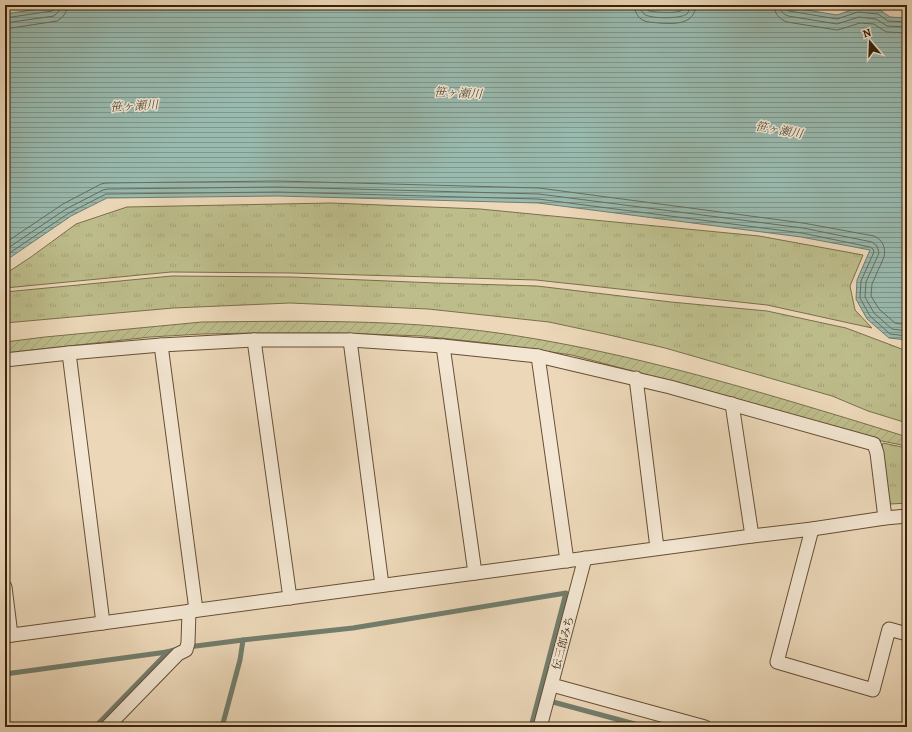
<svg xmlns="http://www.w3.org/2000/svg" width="912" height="732" viewBox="0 0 912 732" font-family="Alegreya,'Noto Serif JP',serif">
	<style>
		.grass { fill: url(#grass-tufts); stroke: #7a704a }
		.garden { fill: url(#garden-furrows); stroke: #7a704a }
		.water { fill: url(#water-rules); stroke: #727e6d }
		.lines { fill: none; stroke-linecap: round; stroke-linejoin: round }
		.shore { stroke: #686e5c; stroke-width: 1 }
		.stream { stroke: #727e6d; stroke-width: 5 }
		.minor-casing { stroke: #655036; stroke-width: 15 }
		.minor { stroke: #f3e6d2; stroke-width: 13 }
		.labels { text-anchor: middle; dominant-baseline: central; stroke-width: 3; stroke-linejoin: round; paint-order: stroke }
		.street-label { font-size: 11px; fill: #38230a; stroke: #f3e6d2 }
		.water-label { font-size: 12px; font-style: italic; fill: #55503c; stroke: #f3e6d2 }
	</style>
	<defs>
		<pattern id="grass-tufts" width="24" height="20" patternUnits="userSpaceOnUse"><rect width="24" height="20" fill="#bdbd8b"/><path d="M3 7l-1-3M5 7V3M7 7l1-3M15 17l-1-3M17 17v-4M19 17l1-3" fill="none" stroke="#a3a277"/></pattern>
		<pattern id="garden-furrows" width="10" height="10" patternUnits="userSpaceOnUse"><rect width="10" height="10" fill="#bdbd8b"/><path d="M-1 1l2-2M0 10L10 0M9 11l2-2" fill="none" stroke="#a3a277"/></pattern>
		<pattern id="water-rules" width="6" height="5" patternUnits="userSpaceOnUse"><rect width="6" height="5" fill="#99baaf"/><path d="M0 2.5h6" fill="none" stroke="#7e978d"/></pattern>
	</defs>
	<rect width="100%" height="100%" fill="#ecd8b9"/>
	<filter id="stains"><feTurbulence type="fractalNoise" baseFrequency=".005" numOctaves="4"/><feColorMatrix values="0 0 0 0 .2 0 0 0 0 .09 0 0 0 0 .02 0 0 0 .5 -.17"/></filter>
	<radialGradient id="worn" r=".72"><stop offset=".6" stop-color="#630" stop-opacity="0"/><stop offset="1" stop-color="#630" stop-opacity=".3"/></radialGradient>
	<g class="grass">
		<path d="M331 203 480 209 759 236 863 255 850 286 855 310 872 328 767 305 536 280 291 273 171 272 5 288V274L31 257 76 224 127 207Z"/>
		<path d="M172 276 292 277 436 283 537 286 671 302 767 311 846 328 907 351V423L868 411 832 396 665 348 605 334 549 322 428 309 290 303 173 308 5 323V292Z"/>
		<path d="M883 443 907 448V503L891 504 889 500 881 451Z"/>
	</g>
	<path class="garden" d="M202 322C300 321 400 319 498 333 596 347 691 372 786 400 826 412 867 424 907 437V446L872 439 730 397 572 355 496 344 422 336 338 333H253L202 334 150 337 5 353V342L45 337Z"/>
	<path class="water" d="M64 5H627L670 9 692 5H776L837 15 857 8 880 10 890 17 907 18V340L889 338 867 319 856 299 857 280 870 250 801 237 538 203 278 196 107 198 71 216 5 261V14Z"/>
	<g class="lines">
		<g class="shore">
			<path d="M634 5C635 10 636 15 641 19 646 23 653 22 659 23 674 24 695 25 696 5"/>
			<path d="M640 5C641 8 641 11 644 14 650 19 680 19 687 14 689 11 690 8 690 5"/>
			<path d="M645 5 646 9 649 11C655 12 681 15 684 8 685 7 685 6 685 5"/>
			<path d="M774 5C774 13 779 19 787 22L837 30 841 29 860 23 874 24 883 30 887 32 907 33"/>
			<path d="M780 5C780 11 783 14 788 16L837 24 859 17 876 19 887 26 907 27"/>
			<path d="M785 5 786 9 789 11 837 19 858 12 878 14 888 21 907 22"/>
			<path d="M5 18 52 11 55 9 56 5"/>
			<path d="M5 23 54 16 59 11 61 5"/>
			<path d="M5 29 57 21C64 17 67 12 67 5"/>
			<path d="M5 243 63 204 101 184 106 183 278 181 539 188 803 223 874 236C883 240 886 248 884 257L872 284 871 296 879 309 895 323 907 325"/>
			<path d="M5 250 66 209 103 190 107 189 278 187 539 194 803 228 872 242 877 246 879 253 866 282 865 297 874 313 892 329 907 331"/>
			<path d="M5 256 69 213 106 194 278 192 538 199 802 233 870 247 873 249 874 252 861 281 860 298 870 316 890 334 907 336"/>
		</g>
		<g class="stream">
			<path d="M188 647 243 640 353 628 566 593 531 727"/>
			<path d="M5 674 167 652 178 649"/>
			<path d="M553 702 646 727"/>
			<path d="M95 727 165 655 167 652"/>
			<path d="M222 727 240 660 243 640"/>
		</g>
		<g class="minor-casing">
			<g id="minor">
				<path d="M254 340 290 598"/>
				<path d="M350 340 382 585"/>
				<path d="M161 345 196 610"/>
				<path d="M443 346 475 573"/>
				<path d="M69 353 103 623"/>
				<path d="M538 356 567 561"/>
				<path d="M5 360 69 353 161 345 254 340H350L443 346 538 356 670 387 874 444 877 453 885 518"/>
				<path d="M636 378 657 548"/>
				<path d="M732 404 752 536"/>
				<path d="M812 529 777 662 873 690 889 629 907 634"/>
				<path d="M5 587 11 635"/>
				<path d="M5 636 752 536 812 529 885 518 907 516"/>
				<path d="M552 685 705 727"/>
				<path d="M107 727 178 654 186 650 188 643 189 611"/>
				<path d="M540 727 585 558"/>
			</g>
		</g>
		<use href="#minor" class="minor"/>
	</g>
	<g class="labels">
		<g class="street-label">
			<text transform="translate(563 643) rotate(-75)">伝三郎みち</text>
		</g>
		<g class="water-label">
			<text transform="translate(458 93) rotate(3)">笹ヶ瀬川</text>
			<text transform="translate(134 106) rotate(-3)">笹ヶ瀬川</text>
			<text transform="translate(779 130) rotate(10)">笹ヶ瀬川</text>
		</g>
	</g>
	<rect width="912" height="732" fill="none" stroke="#ecd8b9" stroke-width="20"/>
	<rect x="6" y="6" width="900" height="720" fill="none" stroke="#38230a" stroke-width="2"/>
	<rect x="10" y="10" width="892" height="712" fill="none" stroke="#38230a"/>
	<g transform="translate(870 42) rotate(341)" stroke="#f3e6d2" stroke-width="3" paint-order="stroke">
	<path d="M0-3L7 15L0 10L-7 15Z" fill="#38230a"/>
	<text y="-6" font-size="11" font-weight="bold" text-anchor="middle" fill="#38230a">N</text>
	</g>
	<rect width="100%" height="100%" filter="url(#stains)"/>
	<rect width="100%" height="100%" fill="url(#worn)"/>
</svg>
